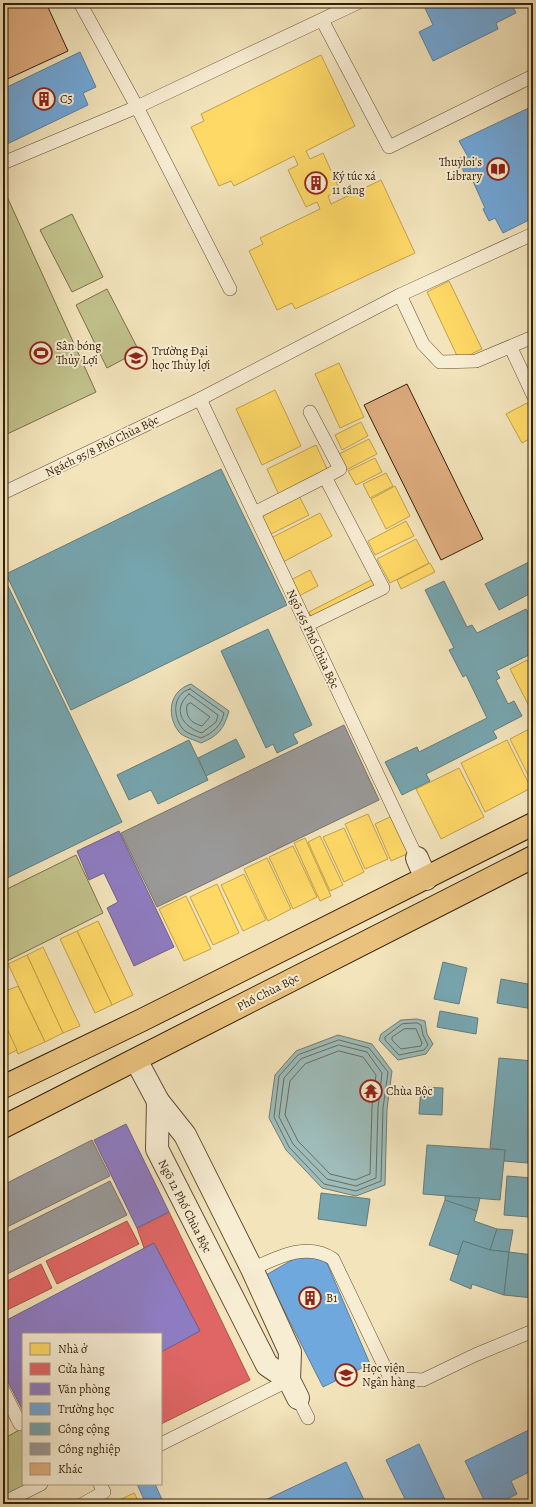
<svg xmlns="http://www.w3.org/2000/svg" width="536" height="1507" viewBox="0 0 536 1507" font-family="Alegreya,serif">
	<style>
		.green { fill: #c2c28c; stroke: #7a7048 }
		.water { fill: #9ebcba; stroke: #737d72 }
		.homes { fill: #ffd966; stroke: #c2a149 }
		.shops { fill: #e06666; stroke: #ac5149 }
		.offices { fill: #8e7cc3; stroke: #73608a }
		.schools { fill: #6fa8dc; stroke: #5d7f9c }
		.public { fill: #76a5af; stroke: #627d7c }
		.industry { fill: #999; stroke: #7a746d }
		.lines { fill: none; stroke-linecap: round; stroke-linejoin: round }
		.shore { stroke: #686e60; stroke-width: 1 }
		.building { fill: #dfad80; stroke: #331f05 }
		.service-casing { stroke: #635033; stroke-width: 14 }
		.minor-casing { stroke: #635033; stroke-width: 24 }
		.primary-casing { stroke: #331f05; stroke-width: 24 }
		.service { stroke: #f7edd3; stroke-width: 13 }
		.minor { stroke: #f7edd3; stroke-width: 22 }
		.primary { stroke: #eac27e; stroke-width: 22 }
		.labels { text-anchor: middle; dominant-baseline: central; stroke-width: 4; stroke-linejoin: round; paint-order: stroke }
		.poi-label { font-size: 12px; fill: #331f05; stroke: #f7edd3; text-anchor: start }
		.street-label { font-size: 12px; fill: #331f05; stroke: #f7edd3 }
	</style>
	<rect width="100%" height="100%" fill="#f3e4bc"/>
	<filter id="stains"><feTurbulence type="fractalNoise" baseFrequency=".005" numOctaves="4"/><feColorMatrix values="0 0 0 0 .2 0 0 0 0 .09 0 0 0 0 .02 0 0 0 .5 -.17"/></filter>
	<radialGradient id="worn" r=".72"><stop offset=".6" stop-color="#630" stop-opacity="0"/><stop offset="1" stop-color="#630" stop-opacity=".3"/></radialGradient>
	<g class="green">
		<path d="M4 190 96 392 3 436V191Z"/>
		<path d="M72 214 103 277 72 292 40 230Z"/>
		<path d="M107 289 139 351 107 368 76 305Z"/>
		<path d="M76 855 103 913 3 963V891Z"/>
		<path d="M23 1428V1484H32L3 1499V1439Z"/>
	</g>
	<g class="water">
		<path d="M191 684 229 711C224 729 218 736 201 743 195 740 183 737 179 732 166 715 169 691 191 684Z"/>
		<path d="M417 1019 425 1021 427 1034 433 1044 426 1054 398 1060 379 1040 381 1034 401 1020Z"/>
		<path d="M338 1035 372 1044 392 1071 387 1109 385 1185 356 1196 322 1188 286 1150 269 1118 275 1075 296 1051Z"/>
	</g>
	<g class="homes">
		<path d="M321 55 355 126 306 151 310 159 323 153 340 190 328 196 331 204 381 180 415 253 295 309 292 303 277 310 249 251 263 244 260 238 320 209 317 202 306 207 288 170 298 165 294 156 234 186 231 181 219 186 191 127 204 121 201 114Z"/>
		<path d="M449 281 482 349 459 360 427 292Z"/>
		<path d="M339 363 364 417 340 428 315 374Z"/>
		<path d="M275 390 301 446 262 465 236 409Z"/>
		<path d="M527 403 533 414V437L522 443 506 414Z"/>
		<path d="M361 422 368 436 342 450 335 435Z"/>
		<path d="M369 439 377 454 346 470 339 454Z"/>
		<path d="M316 445 328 471 279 495 267 469Z"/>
		<path d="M375 458 382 472 356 485 348 471Z"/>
		<path d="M386 473 393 486 370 498 363 484Z"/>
		<path d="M395 486 410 516 386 529 371 499Z"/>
		<path d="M297 492 309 515 271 534 259 512Z"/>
		<path d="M320 513 332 536 283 562 271 538Z"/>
		<path d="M406 521 414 536 375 555 368 541Z"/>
		<path d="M416 539 429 563 390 583 377 559Z"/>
		<path d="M430 563 435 572 401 589 397 580Z"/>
		<path d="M310 570 318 586 299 596 291 580Z"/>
		<path d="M373 579 378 589 314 622 309 612Z"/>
		<path d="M527 660 533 673V709L531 710 510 669Z"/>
		<path d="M533 727V785L510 739Z"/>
		<path d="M507 740 531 788 485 812 461 763Z"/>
		<path d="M459 768 484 817 441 839 416 789Z"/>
		<path d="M368 814 388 859 365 869 345 824Z"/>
		<path d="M392 816 409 853 391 861 375 824Z"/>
		<path d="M344 828 364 872 344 882 323 837Z"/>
		<path d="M320 836 343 885 330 891 308 842Z"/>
		<path d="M305 838 331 896 320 901 294 843Z"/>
		<path d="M293 846 317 897 293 909 269 857Z"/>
		<path d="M267 858 291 909 268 921 244 869Z"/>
		<path d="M244 874 266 920 243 931 221 885Z"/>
		<path d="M217 884 239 933 213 945 190 897Z"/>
		<path d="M186 896 211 949 184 961 159 909Z"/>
		<path d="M98 921 133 995 112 1005 77 931Z"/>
		<path d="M77 931 112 1005 95 1013 60 939Z"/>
		<path d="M43 947 80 1026 63 1033 27 955Z"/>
		<path d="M27 955 63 1033 45 1042 8 964Z"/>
		<path d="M18 986 45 1042 18 1054 3 1020V992Z"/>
		<path d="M3 1020 17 1050 3 1057Z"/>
		<path d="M134 1493 140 1504H111Z"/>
	</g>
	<g class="shops">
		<path d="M169 1212 250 1380 161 1424V1352L200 1331 154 1243 144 1248 137 1228Z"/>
		<path d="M127 1221 139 1244 57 1284 46 1261Z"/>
		<path d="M41 1264 52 1288 3 1312V1283Z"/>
	</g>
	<g class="offices">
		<path d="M119 831 174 947 134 966 107 908 118 902 104 873 89 880 77 851Z"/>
		<path d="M126 1124 169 1212 137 1228 94 1140Z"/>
		<path d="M154 1243 200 1331 161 1352V1334H23V1411L3 1372V1322Z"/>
	</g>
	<g class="schools">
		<path d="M430 3H511L516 13 496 23 498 29 433 61 419 32 433 25 424 6Z"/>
		<path d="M80 52 96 87 83 93 88 105 3 146V89Z"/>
		<path d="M533 106V218L503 233 495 218 489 221 483 209 485 208 472 179 468 181 458 159 467 155 459 141Z"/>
		<path d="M314 1256 326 1261 370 1364 323 1387 266 1275 294 1259Z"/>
		<path d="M533 1428V1470L511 1481 517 1494 497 1504H486L465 1461Z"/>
		<path d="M419 1444 447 1504H406L407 1503 386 1460Z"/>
		<path d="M346 1462 366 1504H259V1503Z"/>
		<path d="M137 1484H155L164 1504H146Z"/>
	</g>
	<g class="public">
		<path d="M221 469 287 605 71 710 6 574Z"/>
		<path d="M533 560V592L499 610 485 584Z"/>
		<path d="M444 581 467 627 472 625 477 633 526 609 533 622V653L496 671 500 678 496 680 508 704 514 701 522 716 493 731 497 738 426 774 430 781 402 795 385 762 417 747 419 752 487 718 466 675 463 677 449 650 454 648 425 590Z"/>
		<path d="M8 586 122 822 3 880V589Z"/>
		<path d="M268 629 312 725 293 734 298 743 277 753 273 744 266 748 221 651Z"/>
		<path d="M236 739 245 757 206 776 198 758Z"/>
		<path d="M189 740 208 780 158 804 151 790 129 800 117 775Z"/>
		<path d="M443 962 467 968 459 1004 434 999Z"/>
		<path d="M501 979 533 985V1009L497 1003Z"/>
		<path d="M440 1011 478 1018 476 1034 437 1027Z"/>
		<path d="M499 1058 533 1061V1152H529L528 1163 504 1161 505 1150 490 1148Z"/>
		<path d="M421 1087 443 1088 442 1115 419 1114Z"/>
		<path d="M427 1145 505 1150 500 1200 423 1194Z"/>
		<path d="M507 1176 532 1178 529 1217 504 1215Z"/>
		<path d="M321 1193 370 1199 366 1226 318 1219Z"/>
		<path d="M445 1196 480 1198 477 1211 445 1200Z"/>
		<path d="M445 1200 477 1211 474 1221 497 1229 490 1250 463 1241 458 1255 429 1245Z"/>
		<path d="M497 1229 513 1230 509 1252 490 1250Z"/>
		<path d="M463 1241 490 1250 509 1252 504 1295 472 1284 471 1289 450 1280Z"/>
		<path d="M509 1252 533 1255V1298L504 1295Z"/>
	</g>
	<g class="industry">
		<path d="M344 725 379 800 157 907 121 833Z"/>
		<path d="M92 1140 110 1176 3 1229V1185Z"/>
		<path d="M110 1181 127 1215 3 1276V1235Z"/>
	</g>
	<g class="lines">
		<g class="shore">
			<path d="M190 689 224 713C221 726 213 733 201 738 196 736 185 733 182 728 173 716 172 694 190 689Z"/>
			<path d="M189 694 218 715 216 722 202 733C183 727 171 710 189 694Z"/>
			<path d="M191 703 210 717 202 726C191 723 185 717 187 705Z"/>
			<path d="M417 1023 421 1025 423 1035 428 1045 424 1050 399 1055 385 1040V1037L402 1024Z"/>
			<path d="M416 1029 422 1043 421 1046 401 1049 392 1040V1037L404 1029Z"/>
			<path d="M339 1040 369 1048 388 1072 383 1108 381 1181 356 1191 324 1184 289 1147 274 1117 279 1076 298 1055Z"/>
			<path d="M339 1045 367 1052 382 1073 378 1108 376 1178 356 1186 327 1179 293 1144 279 1117 284 1078 301 1059Z"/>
			<path d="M339 1051 363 1057 376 1075 372 1107 370 1174 355 1180 330 1174 298 1141 285 1115 290 1081 305 1064Z"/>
		</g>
	</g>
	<g class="building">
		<path d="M3 3H46L68 51 3 81Z"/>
		<path d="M407 384 483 539 441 560 364 405Z"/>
	</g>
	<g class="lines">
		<g class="service-casing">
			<g id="service">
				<path d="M80 3 137 107 230 289"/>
				<path d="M322 20 389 147 533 76"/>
				<path d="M3 163 137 107 357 3"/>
				<path d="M400 295 423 344 440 362 476 361 533 337"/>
				<path d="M511 348 533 395"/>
				<path d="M200 399 417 858"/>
				<path d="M310 412 340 469 325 477"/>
				<path d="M3 493 200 399 400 295 533 234"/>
				<path d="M254 513 325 477 383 588 307 625"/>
				<path d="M252 1269C277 1258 307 1241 333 1259L390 1378 423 1380 475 1355 533 1331"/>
				<path d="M3 1390 20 1424"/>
				<path d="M298 1398 308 1418"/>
				<path d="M161 1444 289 1380"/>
				<path d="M3 1503 41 1484"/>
				<path d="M83 1504 104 1492 100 1484"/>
			</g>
		</g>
		<g class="minor-casing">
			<g id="minor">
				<path d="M417 858 426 879"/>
				<path d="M136 1060 158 1101 185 1135 252 1269 290 1352 289 1380 298 1398"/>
				<path d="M158 1101 157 1149 267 1365 289 1380"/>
			</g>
		</g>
		<g class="primary-casing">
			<g id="primary">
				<path d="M3 1087 142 1020 533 824"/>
				<path d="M3 1127 533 857"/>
			</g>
		</g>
		<use href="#service" class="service"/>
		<use href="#minor" class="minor"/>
		<use href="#primary" class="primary"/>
	</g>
	<defs>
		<g id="building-ring" transform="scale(1.15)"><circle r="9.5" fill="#f7edd3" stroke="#8f2418" stroke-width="1.5"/><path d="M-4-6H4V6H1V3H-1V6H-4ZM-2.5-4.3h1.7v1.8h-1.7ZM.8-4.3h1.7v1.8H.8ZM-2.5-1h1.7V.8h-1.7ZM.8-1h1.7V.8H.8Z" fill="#8f2418"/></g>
		<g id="library-ring" transform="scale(1.15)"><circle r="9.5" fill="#f7edd3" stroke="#8f2418" stroke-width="1.5"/><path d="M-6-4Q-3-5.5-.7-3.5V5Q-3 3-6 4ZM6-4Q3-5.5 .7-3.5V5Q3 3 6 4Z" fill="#8f2418"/></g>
		<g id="stadium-ring" transform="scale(1.15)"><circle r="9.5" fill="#f7edd3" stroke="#8f2418" stroke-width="1.5"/><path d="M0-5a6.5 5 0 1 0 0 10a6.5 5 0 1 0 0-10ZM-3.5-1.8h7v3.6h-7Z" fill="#8f2418"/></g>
		<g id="university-ring" transform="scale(1.15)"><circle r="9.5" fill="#f7edd3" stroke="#8f2418" stroke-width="1.5"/><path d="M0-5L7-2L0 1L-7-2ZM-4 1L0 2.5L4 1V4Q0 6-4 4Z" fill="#8f2418"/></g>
		<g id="temple-ring" transform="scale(1.15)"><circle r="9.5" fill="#f7edd3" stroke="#8f2418" stroke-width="1.5"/><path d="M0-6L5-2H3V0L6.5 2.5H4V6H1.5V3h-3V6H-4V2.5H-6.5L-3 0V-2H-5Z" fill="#8f2418"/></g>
	</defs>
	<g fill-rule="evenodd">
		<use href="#building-ring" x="44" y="99"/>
		<use href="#library-ring" x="498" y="169"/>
		<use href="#building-ring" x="316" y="183"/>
		<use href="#stadium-ring" x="41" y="353"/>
		<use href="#university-ring" x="136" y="358"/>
		<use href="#temple-ring" x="371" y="1091"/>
		<use href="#building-ring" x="310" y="1298"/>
		<use href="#university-ring" x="346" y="1375"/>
	</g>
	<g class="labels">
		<g class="poi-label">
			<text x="60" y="99">C5</text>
			<text x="482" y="162" text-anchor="end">Thuyloi's<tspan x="482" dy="14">Library</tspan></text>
			<text x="332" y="176">Ký túc xá<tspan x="332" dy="14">11 tầng</tspan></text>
			<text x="56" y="346">Sân bóng<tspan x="56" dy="14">Thủy Lợi</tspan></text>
			<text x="152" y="351">Trường Đại<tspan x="152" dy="14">học Thủy lợi</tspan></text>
			<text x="386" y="1091">Chùa Bộc</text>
			<text x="326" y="1298">B1</text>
			<text x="362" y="1368">Học viện<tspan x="362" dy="14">Ngân hàng</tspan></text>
		</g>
		<g class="street-label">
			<text transform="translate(102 446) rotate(-26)">Ngách 95/8 Phố Chùa Bộc</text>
			<text transform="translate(313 639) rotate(65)">Ngõ 165 Phố Chùa Bộc</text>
			<text transform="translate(268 992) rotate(-27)">Phố Chùa Bộc</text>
			<text transform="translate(185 1206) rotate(63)">Ngõ 12 Phố Chùa Bộc</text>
		</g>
	</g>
	<rect width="536" height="1507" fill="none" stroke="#f3e4bc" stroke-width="16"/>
	<rect x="4" y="4" width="528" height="1499" fill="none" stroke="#331f05" stroke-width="2"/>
	<rect x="8" y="8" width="520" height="1491" fill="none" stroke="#331f05"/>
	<rect x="22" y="1333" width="140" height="152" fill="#f7edd3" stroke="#a99b81"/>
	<rect x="30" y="1343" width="20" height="12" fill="#ffd966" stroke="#a99b81"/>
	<text x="58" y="1353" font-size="12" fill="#331f05">Nhà ở</text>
	<rect x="30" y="1363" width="20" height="12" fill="#e06666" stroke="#a99b81"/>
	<text x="58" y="1373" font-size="12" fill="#331f05">Cửa hàng</text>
	<rect x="30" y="1383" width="20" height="12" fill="#8e7cc3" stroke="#a99b81"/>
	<text x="58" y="1393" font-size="12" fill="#331f05">Văn phòng</text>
	<rect x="30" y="1403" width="20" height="12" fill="#6fa8dc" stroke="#a99b81"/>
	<text x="58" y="1413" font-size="12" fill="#331f05">Trường học</text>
	<rect x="30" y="1423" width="20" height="12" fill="#76a5af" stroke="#a99b81"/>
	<text x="58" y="1433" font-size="12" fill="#331f05">Công cộng</text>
	<rect x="30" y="1443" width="20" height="12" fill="#999999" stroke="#a99b81"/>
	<text x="58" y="1453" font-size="12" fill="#331f05">Công nghiệp</text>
	<rect x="30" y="1463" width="20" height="12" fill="#dfad80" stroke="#a99b81"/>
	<text x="58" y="1473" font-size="12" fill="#331f05">Khác</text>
	<rect width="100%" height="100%" filter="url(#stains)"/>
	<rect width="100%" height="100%" fill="url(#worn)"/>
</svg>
